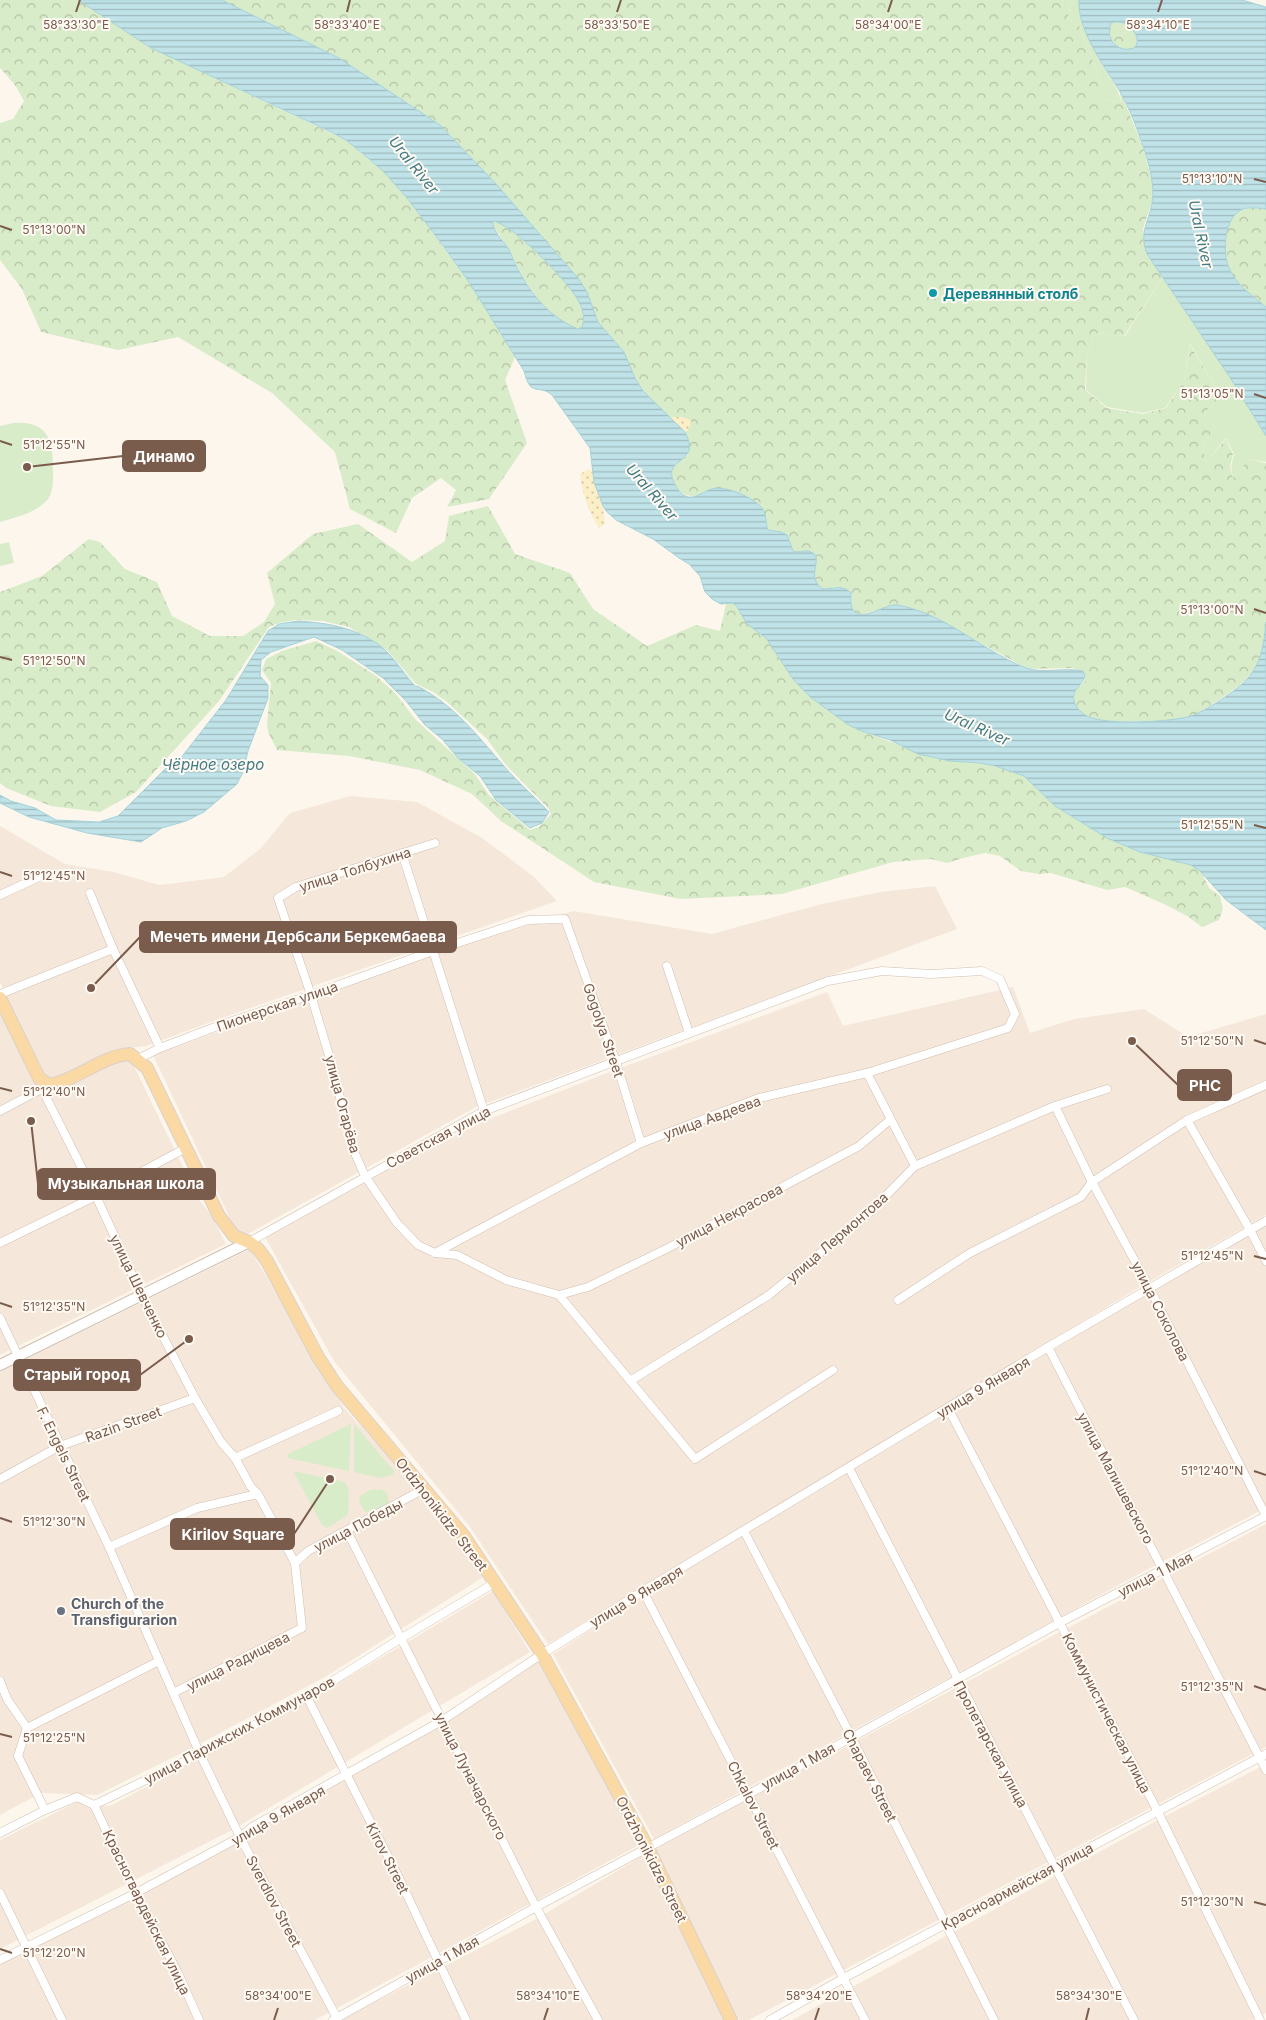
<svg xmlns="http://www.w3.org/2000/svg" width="1266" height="2020" viewBox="0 0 1266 2020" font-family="Inter,sans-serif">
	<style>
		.residential { fill: #f5e8da }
		.green { fill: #d8ecc9 }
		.forest { fill: url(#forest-crowns) }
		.sand { fill: url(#sand-dots) }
		.water { fill: url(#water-rules); stroke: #a5d3da; fill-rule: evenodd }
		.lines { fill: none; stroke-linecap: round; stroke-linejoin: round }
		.minor-casing { stroke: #d1beb0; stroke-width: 9 }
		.tertiary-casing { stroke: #d1beb0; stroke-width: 12 }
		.primary-casing { stroke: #dad1cd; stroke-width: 14 }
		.minor { stroke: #fff; stroke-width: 8 }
		.tertiary { stroke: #fff; stroke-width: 10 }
		.primary { stroke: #fbd9a5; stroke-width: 12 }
		.ticks { fill: none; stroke: #7a5c4d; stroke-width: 2 }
		.culture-dot { fill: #0f9aa8; stroke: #fffaf3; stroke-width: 2 }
		.worship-dot { fill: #6b7280; stroke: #fffaf3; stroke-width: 2 }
		.labels { text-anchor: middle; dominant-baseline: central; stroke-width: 4; stroke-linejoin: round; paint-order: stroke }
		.culture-label { font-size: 14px; font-weight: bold; fill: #0d838f; stroke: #fffaf3; text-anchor: start }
		.street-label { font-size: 14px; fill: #7a5c4d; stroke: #fffaf3 }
		.worship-label { font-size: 14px; font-weight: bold; fill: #5b616d; stroke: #fffaf3; text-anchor: start }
		.water-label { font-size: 15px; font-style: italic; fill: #437c86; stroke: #fffaf3 }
		.ticks-label { font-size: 12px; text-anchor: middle; fill: #7a5c4d; stroke: #fffaf3; stroke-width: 4; stroke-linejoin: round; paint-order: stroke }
		.leader { fill: none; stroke: #7a5c4d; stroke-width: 2 }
		.callout-dot { fill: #7a5c4d; stroke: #fffaf3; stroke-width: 2 }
		.callout { fill: #7a5c4d; stroke: #7a5c4d; stroke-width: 2 }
		.callout-label { font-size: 15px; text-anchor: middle; font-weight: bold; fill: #fff }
	</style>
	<defs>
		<pattern id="forest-crowns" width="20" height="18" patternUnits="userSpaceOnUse" patternTransform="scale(1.25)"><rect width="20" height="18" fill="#d8ecc9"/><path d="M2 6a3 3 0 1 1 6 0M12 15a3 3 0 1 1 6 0" fill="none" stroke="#b4c2a5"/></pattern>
		<pattern id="sand-dots" width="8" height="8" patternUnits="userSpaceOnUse" patternTransform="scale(1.25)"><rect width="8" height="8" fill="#fcefc7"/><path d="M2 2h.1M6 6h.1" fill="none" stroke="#d1c5a4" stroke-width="1.8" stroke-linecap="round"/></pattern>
		<pattern id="water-rules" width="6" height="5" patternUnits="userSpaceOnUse" patternTransform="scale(1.25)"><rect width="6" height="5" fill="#bfe3e8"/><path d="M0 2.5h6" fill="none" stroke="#a0bbbe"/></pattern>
	</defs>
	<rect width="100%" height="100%" fill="#fdf6ec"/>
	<g class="residential">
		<path d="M350 796 417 802 482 838 533 876 557 901 219 1019 146 1046 127 1048 61 1080 52 1081 40 1071 0 982V826L65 864 113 872 160 885 224 877 260 849 290 813Z"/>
		<path d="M935 886 957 929 476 1107 246 1235 235 1229 153 1055 433 955 573 911 712 934 822 904 880 892Z"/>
		<path d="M1013 987 1030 1033 1074 1019 1144 1009 1188 1037 1266 1014V1215L1143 1285 548 1644 470 1527 334 1361 265 1237 382 1172 482 1122 607 1073 827 992 843 1026Z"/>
		<path d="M0 1008 42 1095 116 1060 130 1058 199 1200 211 1215 226 1244 0 1355Z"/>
		<path d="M1266 1226V1508L1150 1568 654 1839 553 1654 654 1589 1147 1293Z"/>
		<path d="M250 1249 344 1408 427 1498 485 1576 325 1677 186 1751 97 1795 41 1793 0 1815V1372Z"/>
		<path d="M1266 1524V1747L749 2020H739L654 1850 1056 1634Z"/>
		<path d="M493 1591 530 1652 232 1830 0 1949V1840L77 1802 110 1806 298 1707Z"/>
		<path d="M539 1660 639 1845 315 2020H0V1964L253 1829 439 1727Z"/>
		<path d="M1266 1764V2013L1252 2020H792L1154 1822Z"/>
		<path d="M644 1855 725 2020H340L538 1918Z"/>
	</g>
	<g class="green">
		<path d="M1071 0H1079C1079 18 1095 53 1105 69 1112 82 1119 88 1121 103L1102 99V85L1080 27 1068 18Z"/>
		<path d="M1163 277 1229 376 1266 436V462L1249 459 1233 478 1231 467 1234 454 1226 438 1206 462 1202 444 1216 428 1204 412 1222 398 1190 344 1184 381 1165 408 1143 413 1107 407 1086 390 1087 354 1096 333 1125 336Z"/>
		<path d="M13 423C47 421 53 438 53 469 53 479 54 490 48 499 36 513 17 517 0 522V426Z"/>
		<path d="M9 542 14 563 0 566V544Z"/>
		<path d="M351 1424 349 1471 287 1458 288 1454Z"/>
		<path d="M354 1424 394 1471 393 1475 380 1478 354 1472Z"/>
		<path d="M293 1471 345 1482 349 1491 348 1515 327 1528 322 1525Z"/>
		<path d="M381 1489 387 1493 389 1502C383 1508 373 1514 365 1512L359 1502 360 1496 370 1490Z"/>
	</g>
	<g class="forest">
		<path d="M0 0H78L196 69 346 140 385 173 407 198 469 282 515 357 505 380 527 443 489 499 447 507 456 490 441 478 412 498 396 533 350 509 335 452 272 393 178 337 118 350 41 332 22 289 0 260V123L13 119 24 101 15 85 0 68Z"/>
		<path d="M222 0H1071L1068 18 1080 27 1102 85V99L1121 103 1120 91 1143 147 1152 181V201L1143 229 1147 254 1163 277 1124 336 1096 333 1087 354 1085 390 1107 408 1143 414 1166 408 1184 381 1190 345 1222 398 1204 412 1216 428 1202 444 1206 462 1226 439 1233 454 1230 467 1233 478 1249 459 1266 463V622C1264 665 1253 678 1217 701 1209 706 1200 714 1191 716 1170 722 1147 721 1126 721 1111 721 1090 723 1079 710 1069 699 1075 689 1085 681L1083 671 1072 668 1028 669 946 624 911 608 875 611 861 614 855 612 852 608 851 593 837 587 823 589C814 583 813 577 815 568L805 551 796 552 793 550C785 530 787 536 768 530 765 522 766 515 762 508L705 491C685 507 664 480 675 465 677 461 684 458 688 455L689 440 685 432 688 430 682 417H668L643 391 617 344 598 322 587 292 578 278 466 152 440 125 339 58Z"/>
		<path d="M1114 22C1123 22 1131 24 1135 33 1148 59 1100 53 1111 23Z"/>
		<path d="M1255 208 1266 209V307C1253 296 1236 284 1229 268 1223 255 1225 226 1234 215 1239 209 1247 208 1255 208Z"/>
		<path d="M493 221C510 222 565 279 575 295 581 304 585 317 582 327L578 329 560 321 540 302 525 281 509 249 493 226Z"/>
		<path d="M488 506 515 554 570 573 593 609 647 646 696 625 720 631 726 604 733 603 751 627 766 638 793 679 809 696 847 724 859 730 934 758 970 763H980L1012 771 1024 776 1055 806 1107 838 1140 852 1191 865 1201 871 1209 888 1220 896 1223 909 1219 920 1202 927 1187 916 1164 904 1125 887 1107 890 1051 873 1039 874 1021 871 1000 856 985 853 963 858 947 863 931 859 893 862 782 894 681 899 594 882 501 821 472 794 420 770 349 756 277 750 268 732 267 723 271 683 262 670 266 659 282 651 316 641 337 651 375 675 396 694 416 720 474 773 489 795 530 830 539 827 551 814 548 808 506 765 487 739 447 702 433 692 416 684 387 650 349 627 323 621 295 620 279 623 269 627 219 701 136 792 100 812 51 806 6 788 0 783V592L42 576 89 539 100 542 125 569 157 582 172 616 210 636H243L264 622 275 604 267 573 313 534 358 524 412 562 445 541 449 516Z"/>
	</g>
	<g class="sand">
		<path d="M668 417H682L691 420 690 428 685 432Z"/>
		<path d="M589 469 593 472 603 506 605 524 599 528C588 511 582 493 580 474Z"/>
	</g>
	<g class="water">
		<path d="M78 0H222L339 58 440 125 497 185 578 278 587 292 598 322 624 352 635 378 643 391 685 432C704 467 656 455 677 488 691 508 701 489 717 488 731 488 754 498 762 508 767 514 765 523 768 530L781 532 787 535 793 551C799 554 807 548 813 553 823 560 805 577 823 589 835 589 841 584 851 593 851 599 850 608 855 612 865 620 884 605 895 605 900 605 906 607 910 608 952 620 986 652 1026 668 1042 674 1065 667 1083 671L1085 675C1084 685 1071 689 1074 701 1076 708 1082 714 1089 717 1106 725 1173 722 1191 716 1204 712 1239 689 1248 678 1262 662 1264 642 1266 622V930L1226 900 1200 871 1191 865 1140 852 1107 838 1055 806 1024 776 995 766 980 763 950 761 918 754 890 740 859 730 847 724 809 696 793 679 766 638 747 624 737 607 733 603 721 604 712 599 705 592 700 576 689 564 679 558 653 539 616 520 606 511 603 506 594 482 590 448 552 395C538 383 531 399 524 371L469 282 444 247 407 198 385 173 368 158 346 140 331 132 151 48ZM493 221C512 224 563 277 574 294 581 303 586 316 582 327L578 329C551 318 531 295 518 269 514 262 512 255 508 248 503 240 492 231 493 221Z"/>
		<path d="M1079 0H1242L1266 7V209C1259 208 1250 207 1243 209 1224 216 1222 253 1229 268 1236 285 1253 296 1266 307V436L1229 376 1147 254C1139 232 1148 224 1152 203 1155 184 1149 164 1143 146 1137 128 1129 107 1119 90 1104 66 1077 29 1079 0ZM1115 22C1123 22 1131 24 1135 33 1148 59 1100 53 1111 23Z"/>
		<path d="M298 621C329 623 358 628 383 648 395 659 405 675 416 687L417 686C453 704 477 735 503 765 517 782 534 796 549 812L542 823 530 828 496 800 480 776 458 758 442 739 425 725 406 701 383 678 342 650 314 637 271 652 261 660 260 676 268 685V698L248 751 243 772 237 784 204 812 186 821 162 828 141 842 87 833 29 817 0 803V795L11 801 35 808 56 820 99 822 118 816 165 769 180 759 226 700 268 631 279 624Z"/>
	</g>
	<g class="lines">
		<g class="minor-casing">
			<g id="minor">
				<path d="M435 843 296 887 278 898 311 995 331 1062 353 1149 365 1176 397 1223 418 1245 435 1253 457 1255 506 1280 559 1295 695 1459 833 1370"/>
				<path d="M402 853 484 1111"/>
				<path d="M90 893 113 949 160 1048"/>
				<path d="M0 895 39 877"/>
				<path d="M667 966 689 1033"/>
				<path d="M0 994 113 949"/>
				<path d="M138 1059 160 1048 223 1024 311 995 433 951 528 920 565 919 616 1062 641 1143"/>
				<path d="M867 1073 915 1166"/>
				<path d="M49 1085 46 1097 96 1196 142 1296 195 1398 221 1442 235 1458 251 1487 258 1494 295 1563 302 1628 173 1693"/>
				<path d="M1055 1106 1092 1182 1149 1287 1266 1516"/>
				<path d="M0 1111 49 1085"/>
				<path d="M1187 1120 1250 1230 1266 1261"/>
				<path d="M249 1242 484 1111 828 981 882 971 931 974 982 971 1000 979 1015 1014 1008 1028 867 1073 759 1098 641 1143 435 1253"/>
				<path d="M0 1243 96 1196 186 1148"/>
				<path d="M559 1295 588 1287 668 1248 859 1146 890 1120"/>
				<path d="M898 1300 970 1253 1081 1197 1092 1182 1187 1120 1266 1085"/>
				<path d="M0 1318 109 1547 200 1754 240 1837 338 2020"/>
				<path d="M1048 1347 1266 1770"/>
				<path d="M630 1381 769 1295 869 1213 915 1166 1055 1106 1107 1089"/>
				<path d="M948 1408 1158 1812 1260 2020"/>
				<path d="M235 1458 338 1411"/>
				<path d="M849 1468 1134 2020"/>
				<path d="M0 1479 60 1446 195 1398"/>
				<path d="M347 1531 536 1907 598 2020"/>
				<path d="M744 1531 851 1736 994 2020"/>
				<path d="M109 1547 197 1508 258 1494"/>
				<path d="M295 1563 308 1551 424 1489"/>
				<path d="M643 1591 865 2020"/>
				<path d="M0 1681 7 1699 27 1728 18 1756 45 1810"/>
				<path d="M307 1697 399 1878 466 2020"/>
				<path d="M27 1728 159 1661"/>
				<path d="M94 1805 136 1893 178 1973 199 2020"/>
				<path d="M0 1833 45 1810 77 1797 94 1805 200 1754 307 1697 400 1639 496 1582"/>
				<path d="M0 1893 62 2020"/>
				<path d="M0 1960 136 1893 240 1837 252 1827 443 1720 542 1654 643 1591 1048 1347 1266 1221"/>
				<path d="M333 2020 536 1907 749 1794 1061 1622 1266 1516"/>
				<path d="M770 2020 844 1978 1266 1754"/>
			</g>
		</g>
		<g class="tertiary-casing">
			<path id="tertiary" d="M0 1365 249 1242"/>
		</g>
		<g class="primary-casing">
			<path id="primary" d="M0 998 39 1078 49 1085C78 1080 101 1056 130 1054L147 1068 219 1216 234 1236 249 1242 258 1249 267 1261 318 1357 337 1386 464 1536 542 1654 648 1848 731 2020"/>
		</g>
		<use href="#minor" class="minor"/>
		<use href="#tertiary" class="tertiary"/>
		<use href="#primary" class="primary"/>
	</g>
	<path class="ticks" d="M76 12 80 0M347 12 350 0M617 12 621 0M888 12 892 0M1158 12 1162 0M1254 179 1266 182M0 226 12 230M1254 394 1266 398M0 441 12 445M1254 609 1266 613M0 657 12 660M1254 825 1266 828M0 872 12 876M1254 1040 1266 1044M0 1088 12 1091M1254 1256 1266 1259M0 1303 12 1307M1254 1471 1266 1475M0 1518 12 1522M1254 1686 1266 1690M0 1734 12 1737M1254 1902 1266 1905M0 1949 12 1953M274 2020 278 2008M544 2020 548 2008M815 2020 819 2008M1086 2020 1089 2008"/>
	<circle class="culture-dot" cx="933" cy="293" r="5"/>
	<circle class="worship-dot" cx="61" cy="1611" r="5"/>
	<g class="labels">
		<g class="culture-label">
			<text x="943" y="293">Деревянный столб</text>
		</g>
		<g class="street-label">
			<text transform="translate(355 869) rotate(-18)">улица Толбухина</text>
			<text transform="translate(277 1006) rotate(-19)">Пионерская улица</text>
			<text transform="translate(604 1030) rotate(71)">Gogolya Street</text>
			<text transform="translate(343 1104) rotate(75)">улица Огарёва</text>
			<text transform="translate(712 1117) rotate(-20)">улица Авдеева</text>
			<text transform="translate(438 1137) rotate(-28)">Советская улица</text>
			<text transform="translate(729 1215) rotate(-28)">улица Некрасова</text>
			<text transform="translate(837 1237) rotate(-41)">улица Лермонтова</text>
			<text transform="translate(139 1286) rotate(64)">улица Шевченко</text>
			<text transform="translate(1161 1311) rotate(63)">улица Соколова</text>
			<text transform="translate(983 1387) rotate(-31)">улица 9 Января</text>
			<text transform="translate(123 1424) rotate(-20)">Razin Street</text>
			<text transform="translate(64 1454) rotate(64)">F. Engels Street</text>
			<text transform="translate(1116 1478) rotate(62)">улица Малишевского</text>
			<text transform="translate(442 1514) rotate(52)">Ordzhonikidze Street</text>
			<text transform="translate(358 1525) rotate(-28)">улица Победы</text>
			<text transform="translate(1155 1574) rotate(-27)">улица 1 Мая</text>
			<text transform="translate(636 1596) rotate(-31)">улица 9 Января</text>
			<text transform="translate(238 1661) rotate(-27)">улица Радищева</text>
			<text transform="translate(1107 1713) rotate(63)">Коммунистическая улица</text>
			<text transform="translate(239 1730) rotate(-28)">улица Парижских Коммунаров</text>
			<text transform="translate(991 1744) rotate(62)">Пролетарская улица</text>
			<text transform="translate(798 1766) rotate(-29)">улица 1 Мая</text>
			<text transform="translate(870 1775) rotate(63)">Chapaev Street</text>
			<text transform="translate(471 1776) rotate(63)">улица Луначарского</text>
			<text transform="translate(754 1805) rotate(63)">Chkalov Street</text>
			<text transform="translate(278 1815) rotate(-30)">улица 9 Января</text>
			<text transform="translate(388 1858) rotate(63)">Kirov Street</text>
			<text transform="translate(652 1859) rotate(63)">Ordzhonikidze Street</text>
			<text transform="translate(1017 1886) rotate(-28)">Красноармейская улица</text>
			<text transform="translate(274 1901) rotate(62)">Sverdlov Street</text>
			<text transform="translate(147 1912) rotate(64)">Красногвардейская улица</text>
			<text transform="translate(442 1959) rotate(-29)">улица 1 Мая</text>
		</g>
		<g class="worship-label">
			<text x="71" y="1603">Church of the<tspan x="71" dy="16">Transfigurarion</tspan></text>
		</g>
		<g class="water-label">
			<text transform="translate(414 165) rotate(51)">Ural River</text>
			<text transform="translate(1201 234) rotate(78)">Ural River</text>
			<text transform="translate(652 492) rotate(49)">Ural River</text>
			<text transform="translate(977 727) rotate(24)">Ural River</text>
			<text x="213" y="764">Чёрное озеро</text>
		</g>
	</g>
	<g class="ticks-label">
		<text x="76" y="29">58°33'30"E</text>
		<text x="347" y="29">58°33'40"E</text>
		<text x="617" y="29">58°33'50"E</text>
		<text x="888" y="29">58°34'00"E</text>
		<text x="1158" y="29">58°34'10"E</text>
		<text x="1212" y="183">51°13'10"N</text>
		<text x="54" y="234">51°13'00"N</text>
		<text x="1212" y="398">51°13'05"N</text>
		<text x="54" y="449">51°12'55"N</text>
		<text x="1212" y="614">51°13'00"N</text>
		<text x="54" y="665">51°12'50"N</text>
		<text x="1212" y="829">51°12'55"N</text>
		<text x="54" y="880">51°12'45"N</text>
		<text x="1212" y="1045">51°12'50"N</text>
		<text x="54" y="1096">51°12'40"N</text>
		<text x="1212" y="1260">51°12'45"N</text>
		<text x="54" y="1311">51°12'35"N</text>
		<text x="1212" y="1475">51°12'40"N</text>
		<text x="54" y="1526">51°12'30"N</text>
		<text x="1212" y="1691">51°12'35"N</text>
		<text x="54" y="1742">51°12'25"N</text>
		<text x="1212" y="1906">51°12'30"N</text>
		<text x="54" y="1957">51°12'20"N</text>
		<text x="278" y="2000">58°34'00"E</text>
		<text x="548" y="2000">58°34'10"E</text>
		<text x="819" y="2000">58°34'20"E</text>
		<text x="1089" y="2000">58°34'30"E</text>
	</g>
	<path class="leader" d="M27 467L123 456M91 988L140 937M1132 1041L1178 1085M31 1121L38 1184M189 1339L140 1375M330 1479L294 1534"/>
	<g class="callout-dot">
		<circle cx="27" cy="467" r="5"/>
		<circle cx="91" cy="988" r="5"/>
		<circle cx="1132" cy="1041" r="5"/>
		<circle cx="31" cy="1121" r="5"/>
		<circle cx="189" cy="1339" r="5"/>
		<circle cx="330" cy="1479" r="5"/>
	</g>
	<g class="callout">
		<rect x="123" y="441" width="82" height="30" rx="5"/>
		<rect x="140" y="922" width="316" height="30" rx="5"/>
		<rect x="1178" y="1070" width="53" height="30" rx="5"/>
		<rect x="38" y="1169" width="177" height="30" rx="5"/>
		<rect x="14" y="1360" width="126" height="30" rx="5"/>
		<rect x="171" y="1519" width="123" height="30" rx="5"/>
	</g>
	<g class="callout-label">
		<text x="164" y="462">Динамо</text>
		<text x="298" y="942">Мечеть имени Дербсали Беркембаева</text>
		<text x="1205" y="1091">РНС</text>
		<text x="126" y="1189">Музыкальная школа</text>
		<text x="77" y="1380">Старый город</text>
		<text x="233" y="1540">Kirilov Square</text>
	</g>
</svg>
